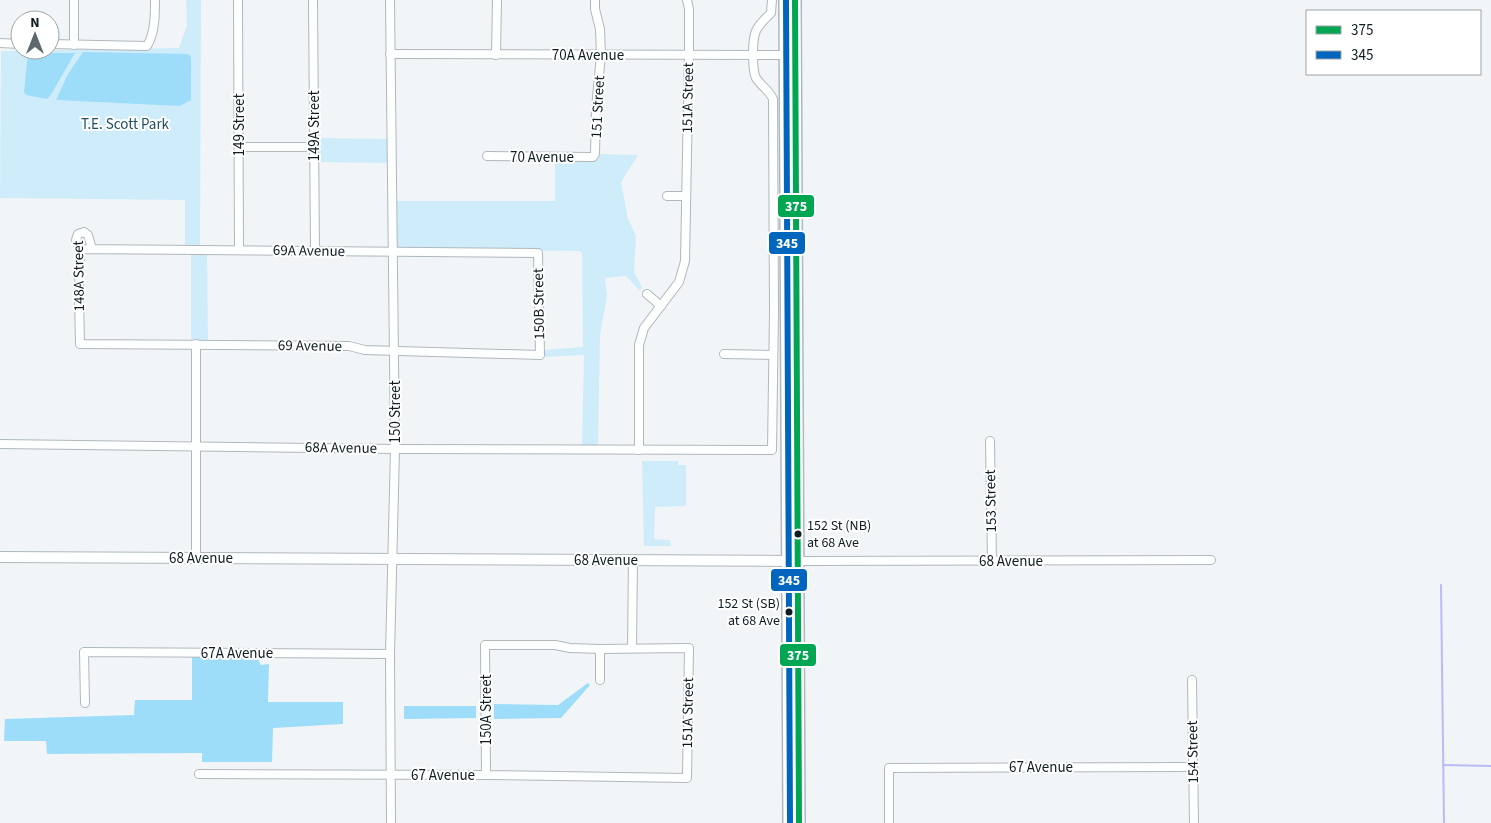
<svg xmlns="http://www.w3.org/2000/svg" width="1491" height="823" viewBox="0 0 1491 823" font-family="'Source Sans 3',sans-serif">
	<style>
		.green { fill: #cfecfb }
		.forest { fill: #9dddf9 }
		.lines { fill: none; stroke-linecap: round; stroke-linejoin: round }
		.stream { stroke: #b9bbf8; stroke-width: 2 }
		.minor-casing { stroke: #b0b8bc; stroke-width: 10 }
		.tertiary-casing { stroke: #b0b8bc; stroke-width: 12 }
		.secondary-casing { stroke: #b0b8bc; stroke-width: 14 }
		.minor { stroke: #fdfefe; stroke-width: 8 }
		.tertiary { stroke: #fdfefe; stroke-width: 10 }
		.secondary { stroke: #fdfefe; stroke-width: 11 }
		.bus-1-casing { stroke: #fff; stroke-width: 10 }
		.bus-2-casing { stroke: #fff; stroke-width: 10 }
		.bus-1 { stroke: #00a651; stroke-width: 6 }
		.bus-2 { stroke: #0065bd; stroke-width: 6 }
		.bus-dot { fill: #0e1c23; stroke: #fff; stroke-width: 2 }
		.labels { text-anchor: middle; dominant-baseline: central; stroke-width: 4; stroke-linejoin: round; paint-order: stroke }
		.bus-label { font-size: 14px; fill: #0e1c23; stroke: #fff; text-anchor: start }
		.street-label { font-size: 15px; fill: #0e1c23; stroke: #fff }
		.park-label { font-size: 15px; fill: #1f4e63; stroke: #fff }
		.line-badge { stroke: #fff; stroke-width: 2 }
		.badge-label { font-size: 14px; text-anchor: middle; font-weight: bold; fill: #fff }
	</style>
	<rect width="100%" height="100%" fill="#f1f5f7"/>
	<g class="green">
		<path d="M186 0H201L200 245H185V200L0 198 1 51 179 48 187 25Z"/>
		<path d="M316 138 390 139 389 163 315 162Z"/>
		<path d="M599 154 638 155 621 182 628 219 636 236 634 272 642 287 640 291 626 276 605 278 607 296 600 335 598 445H582L584 355 542 357 543 350 583 347 582 253 579 251 394 250 395 201H555V160H598Z"/>
		<path d="M191 252H207L208 341 191 339Z"/>
		<path d="M642 461H678V465H686V506L655 507 654 539 670 540 671 546H644Z"/>
	</g>
	<g class="forest">
		<path d="M83 52 188 54 191 57V100L180 106 56 100 68 74Z"/>
		<path d="M28 53H75L50 96 47 99 26 95 24 92Z"/>
		<path d="M192 657 258 659 261 665 269 664 268 702H343V724L273 728 272 762H202V753L47 754 46 741H4L5 719 134 715 135 700H192Z"/>
		<path d="M588 683 590 685 561 718 494 719V704L558 705Z"/>
		<path d="M404 706H476V718L404 719Z"/>
	</g>
	<g class="lines">
		<g class="stream">
			<path d="M1441 585 1444 823"/>
			<path d="M1443 765 1491 766"/>
		</g>
		<g class="minor-casing">
			<g id="minor">
				<path d="M238 0 239 250"/>
				<path d="M313 0 315 251"/>
				<path d="M390 0 395 449 390 654 391 823"/>
				<path d="M0 43 20 44"/>
				<path d="M50 44 147 46C155 33 155 15 155 0"/>
				<path d="M74 45V0"/>
				<path d="M390 54 785 55"/>
				<path d="M496 55 497 0"/>
				<path d="M239 147H314"/>
				<path d="M487 156 593 157 595 154 596 108 601 55 600 29 595 9V0"/>
				<path d="M667 196H686"/>
				<path d="M80 249 538 253 540 355 365 350 349 346 80 344 79 297 80 249 76 240 78 234 84 232 88 235 92 249"/>
				<path d="M647 294 661 306"/>
				<path d="M724 354 773 355"/>
				<path d="M990 441 992 561"/>
				<path d="M0 444 395 449 772 450 774 312 773 99C769 90 761 86 756 78 752 70 752 39 756 31 759 24 765 19 771 13L772 0"/>
				<path d="M639 450V345L644 328 679 282 685 261 689 48V9L687 0"/>
				<path d="M196 558V344"/>
				<path d="M799 561 1211 560"/>
				<path d="M632 648 633 560"/>
				<path d="M600 649V680"/>
				<path d="M1192 680 1194 823"/>
				<path d="M85 703 84 652 390 654"/>
				<path d="M199 774 486 775 687 778 689 648 600 649 570 648 555 645H485L486 775"/>
				<path d="M889 823V768L1193 767"/>
			</g>
		</g>
		<g class="tertiary-casing">
			<path id="tertiary" d="M0 557 795 561"/>
		</g>
		<g class="secondary-casing">
			<g id="secondary">
				<path d="M785 0 789 823"/>
				<path d="M795 0 799 823"/>
			</g>
		</g>
		<use href="#minor" class="minor"/>
		<use href="#tertiary" class="tertiary"/>
		<use href="#secondary" class="secondary"/>
		<g class="bus-1-casing">
			<path id="bus-1" d="M795 0 799 823"/>
		</g>
		<g class="bus-2-casing">
			<path id="bus-2" d="M786 0 790 823"/>
		</g>
		<use href="#bus-1" class="bus-1"/>
		<use href="#bus-2" class="bus-2"/>
	</g>
	<g class="bus-dot">
		<circle cx="798" cy="534" r="4.5"/>
		<circle cx="789" cy="612" r="4.5"/>
	</g>
	<g class="labels">
		<g class="bus-label">
			<text x="807" y="526">152 St (NB)<tspan x="807" dy="17">at 68 Ave</tspan></text>
			<text x="780" y="604" text-anchor="end">152 St (SB)<tspan x="780" dy="17">at 68 Ave</tspan></text>
		</g>
		<g class="street-label">
			<text x="588" y="55">70A Avenue</text>
			<text transform="translate(688 98) rotate(-89)">151A Street</text>
			<text transform="translate(598 107) rotate(-87)">151 Street</text>
			<text transform="translate(239 125) rotate(-90)">149 Street</text>
			<text transform="translate(314 126) rotate(-90)">149A Street</text>
			<text x="542" y="157">70 Avenue</text>
			<text transform="translate(309 251) rotate(1)">69A Avenue</text>
			<text transform="translate(79 276) rotate(-91)">148A Street</text>
			<text transform="translate(539 304) rotate(-91)">150B Street</text>
			<text transform="translate(310 346) rotate(1)">69 Avenue</text>
			<text transform="translate(395 412) rotate(-90)">150 Street</text>
			<text transform="translate(341 448) rotate(1)">68A Avenue</text>
			<text transform="translate(991 501) rotate(-91)">153 Street</text>
			<text x="201" y="558">68 Avenue</text>
			<text x="606" y="560">68 Avenue</text>
			<text x="1011" y="561">68 Avenue</text>
			<text x="237" y="653">67A Avenue</text>
			<text transform="translate(486 710) rotate(-90)">150A Street</text>
			<text transform="translate(688 713) rotate(-89)">151A Street</text>
			<text transform="translate(1193 752) rotate(-91)">154 Street</text>
			<text x="1041" y="767">67 Avenue</text>
			<text x="443" y="775">67 Avenue</text>
		</g>
		<g class="park-label">
			<text x="125" y="124">T.E. Scott Park</text>
		</g>
	</g>
	<g class="line-badge">
		<rect x="777" y="194" width="38" height="24" rx="5" fill="#00a651"/>
		<rect x="768" y="231" width="38" height="24" rx="5" fill="#0065bd"/>
		<rect x="770" y="568" width="38" height="24" rx="5" fill="#0065bd"/>
		<rect x="779" y="643" width="38" height="24" rx="5" fill="#00a651"/>
	</g>
	<g class="badge-label">
		<text x="796" y="211">375</text>
		<text x="787" y="248">345</text>
		<text x="789" y="585">345</text>
		<text x="798" y="660">375</text>
	</g>
	<rect x="1306" y="10" width="175" height="65" fill="#ffffff" stroke="#9fa4a7"/>
	<rect x="1316" y="26" width="25" height="8" fill="#00a651" stroke="#9fa4a7"/>
	<text x="1351" y="35" font-size="15" fill="#0e1c23">375</text>
	<rect x="1316" y="51" width="25" height="8" fill="#0065bd" stroke="#9fa4a7"/>
	<text x="1351" y="60" font-size="15" fill="#0e1c23">345</text>
	<g transform="translate(35 35)"><circle r="24" fill="#ffffff" stroke="#9fa4a7"/>
	<path d="M0-4L9 19L0 12L-9 19Z" fill="#5d686d"/>
	<text y="-8" font-size="14" font-weight="bold" text-anchor="middle" fill="#0e1c23">N</text>
	</g>
</svg>
